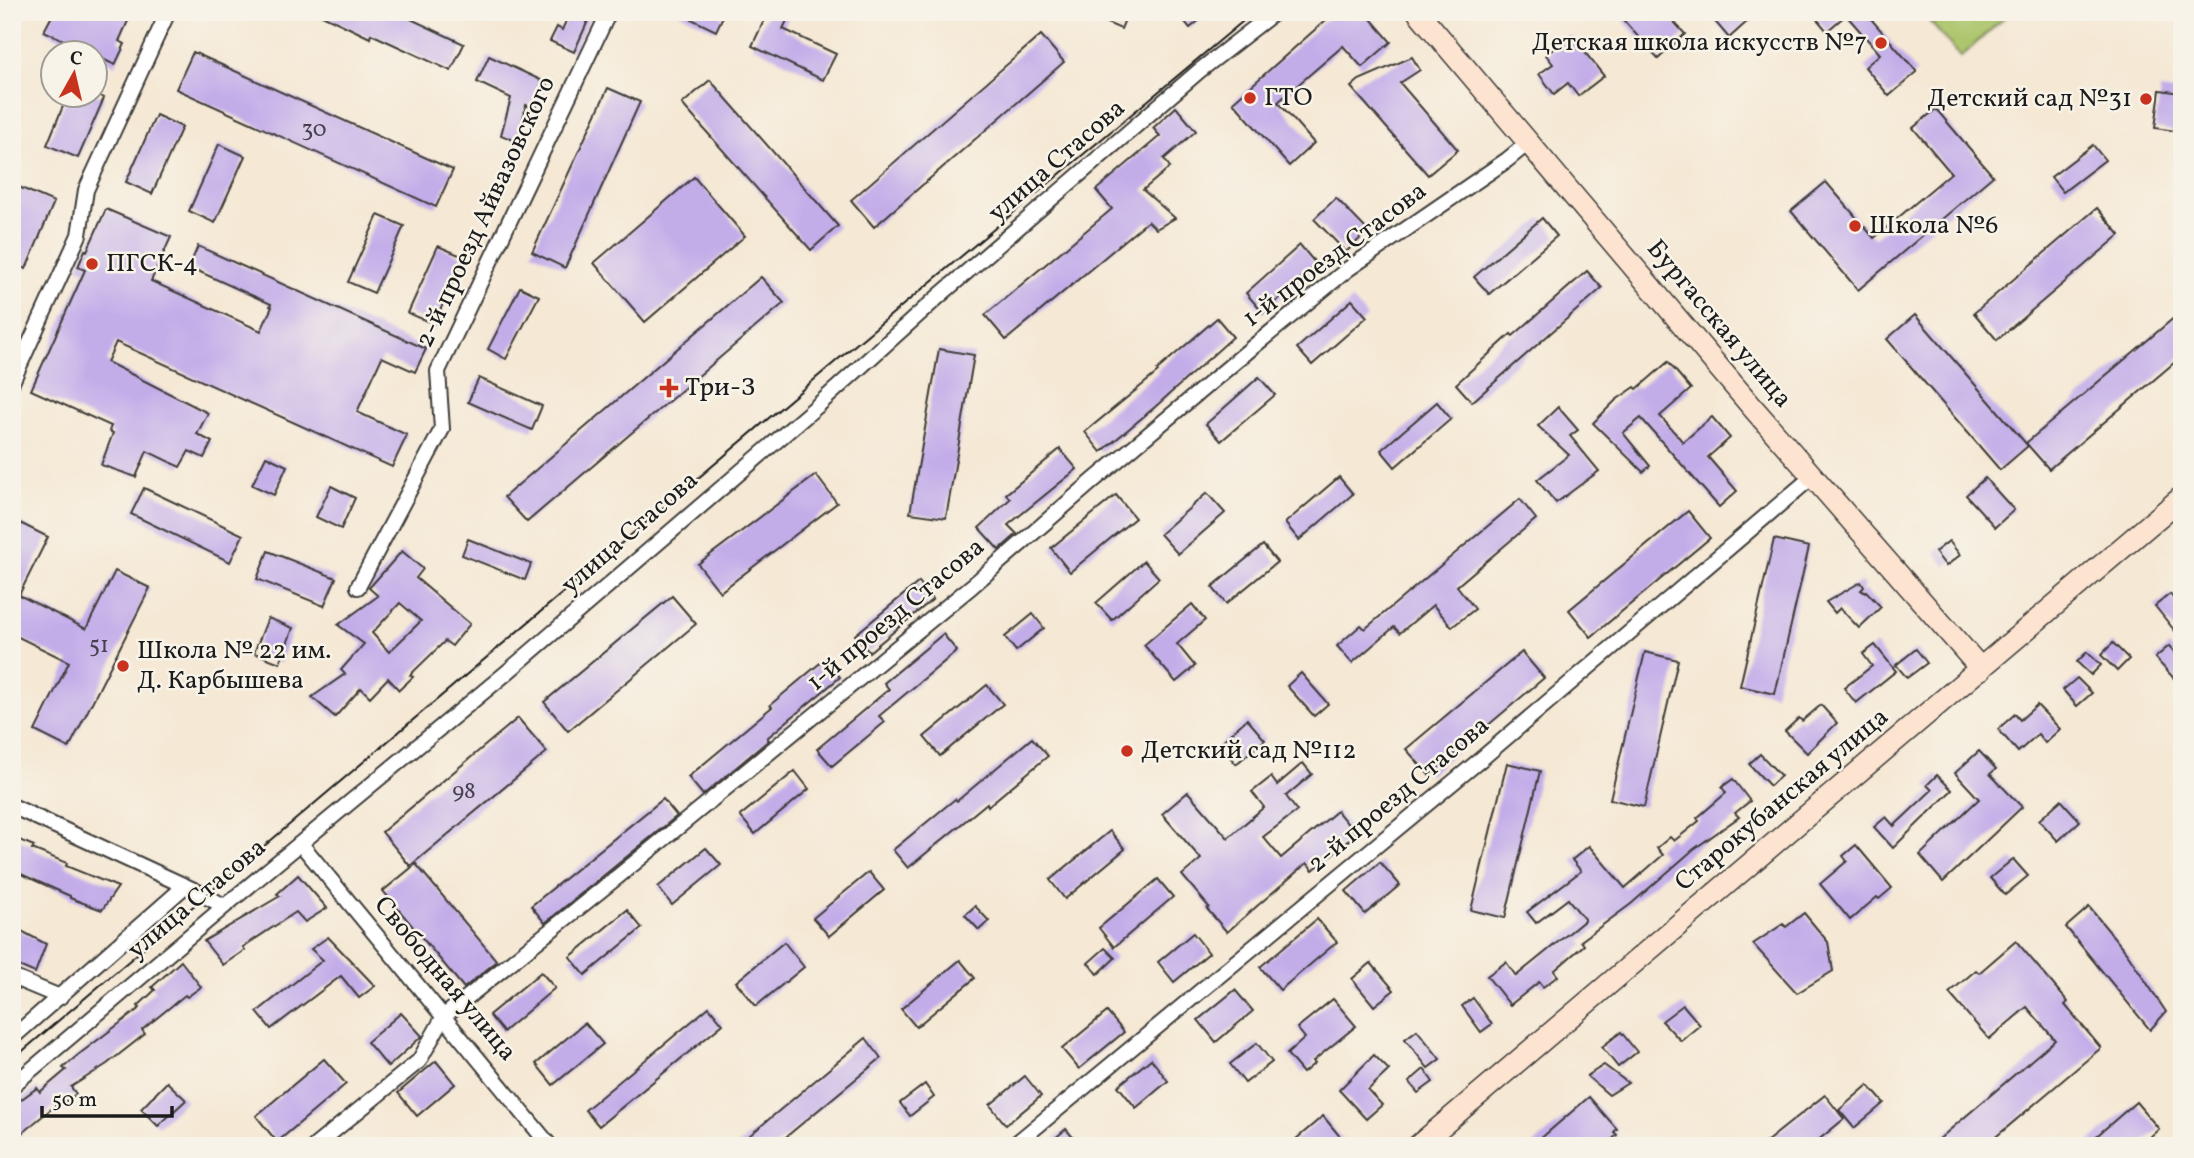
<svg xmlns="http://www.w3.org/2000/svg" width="2194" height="1158" viewBox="0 0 2194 1158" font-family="Vollkorn,serif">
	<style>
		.green { fill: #acc56b; stroke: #647044; stroke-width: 2 }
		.building { fill: #c3ade9; fill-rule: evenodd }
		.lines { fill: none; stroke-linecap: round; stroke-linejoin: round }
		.street-casing { stroke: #3d3b38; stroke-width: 18 }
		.secondary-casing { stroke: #3d3b38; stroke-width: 24 }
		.street { stroke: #fff; stroke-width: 14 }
		.secondary { stroke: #fde4d1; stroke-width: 21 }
		.tram { stroke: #1c1c1c; stroke-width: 2 }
		.poi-dot { fill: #c8321e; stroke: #f7f3e8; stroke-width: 2.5 }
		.labels { text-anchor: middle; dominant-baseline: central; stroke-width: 5; stroke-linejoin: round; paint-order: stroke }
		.number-label { font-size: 23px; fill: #46404f }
		.poi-label { font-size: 26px; fill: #1c1c1c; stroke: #f7f3e8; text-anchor: start }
		.street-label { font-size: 26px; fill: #1c1c1c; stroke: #f7f3e8 }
	</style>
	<rect width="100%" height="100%" fill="#f7f3e8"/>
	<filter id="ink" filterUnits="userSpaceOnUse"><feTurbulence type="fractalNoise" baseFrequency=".0143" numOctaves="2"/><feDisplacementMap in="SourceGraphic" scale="14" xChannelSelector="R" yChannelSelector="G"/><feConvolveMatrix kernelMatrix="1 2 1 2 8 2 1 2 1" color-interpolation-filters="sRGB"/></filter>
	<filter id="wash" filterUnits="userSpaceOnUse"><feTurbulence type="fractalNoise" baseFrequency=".00686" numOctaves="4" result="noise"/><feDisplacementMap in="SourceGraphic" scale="28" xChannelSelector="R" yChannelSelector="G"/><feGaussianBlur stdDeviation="1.57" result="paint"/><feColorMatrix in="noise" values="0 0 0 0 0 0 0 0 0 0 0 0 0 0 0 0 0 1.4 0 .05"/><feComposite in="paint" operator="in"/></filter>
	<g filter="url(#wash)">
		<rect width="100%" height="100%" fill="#f5e8d4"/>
		<path class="green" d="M1921 12H2006L2008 14 1961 57Z"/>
		<g id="blocks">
			<g class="building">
				<path d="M54 12H132L119 41 125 44 115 65 94 55V52H89L44 31Z"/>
				<path d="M316 12H396L464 44 451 71 371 34 370 38Z"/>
				<path d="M570 12H592L574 52 550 41 557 27 562 30Z"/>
				<path d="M677 12H725L716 31Z"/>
				<path d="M768 12H791L783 29 836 54 823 80 752 46Z"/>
				<path d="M1081 12H1128L1121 29Z"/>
				<path d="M1177 12H1209L1190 28Z"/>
				<path d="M1335 12H1365L1391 42 1362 67 1343 46 1278 102 1314 143 1289 166 1233 102Z"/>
				<path d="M1616 12H1665L1685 34 1658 59Z"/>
				<path d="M1707 12H1758L1729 38Z"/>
				<path d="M1811 12H1865L1917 72 1889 96 1865 67 1880 54 1846 15 1827 31Z"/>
				<path d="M1041 35 1064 62 874 227 851 200Z"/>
				<path d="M1571 35 1604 76 1578 96 1568 83 1554 94 1539 74 1553 64 1546 55Z"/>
				<path d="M193 52 453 170 436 207 176 89Z"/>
				<path d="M489 56 547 83 535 109 526 105 518 142 501 135 511 98 477 82Z"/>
				<path d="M1412 57 1420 70 1400 83 1458 150 1428 175 1351 87 1359 80Z"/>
				<path d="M710 80 838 226 811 250 682 104Z"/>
				<path d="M608 88 640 102 565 268 532 252Z"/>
				<path d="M2160 90 2182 93V132L2155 128Z"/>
				<path d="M68 94H96L104 98 78 158 47 145Z"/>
				<path d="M1176 107 1196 131 1164 159 1170 167 1143 190 1175 218 1156 229 1148 221 1006 340 985 315 1112 209 1096 190 1160 136 1153 128Z"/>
				<path d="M1936 109 1993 176 1858 290 1791 211 1826 182 1874 238 1951 173 1913 128Z"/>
				<path d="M156 115 182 127 152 194 126 182Z"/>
				<path d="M219 144 245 156 215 223 189 211Z"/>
				<path d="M2093 145 2105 160 2063 192 2051 177Z"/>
				<path d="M694 177 745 236 645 322 594 263Z"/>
				<path d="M12 184 54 202 26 269 12 263Z"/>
				<path d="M1336 198 1368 231 1346 252 1314 219Z"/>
				<path d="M2097 208 2120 235 1997 340 1974 313Z"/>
				<path d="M106 209 171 237 151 281 261 331 272 307 270 306 271 304 189 267 198 246 426 349 415 372 382 357 357 412 407 435 392 467 116 342 107 362 208 413 197 434 212 442 204 458 189 451 180 467 147 451 136 477 101 465 113 433 109 431 111 426 31 390 85 270 78 267 85 250 87 251Z"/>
				<path d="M378 215 404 226 374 293 348 282Z"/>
				<path d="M1542 218 1557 236 1489 294 1474 277Z"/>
				<path d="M1300 245 1317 265 1263 313 1246 293Z"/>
				<path d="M438 246 464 257 434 324 408 313Z"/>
				<path d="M1587 271 1602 288 1472 402 1456 384 1511 334 1513 336Z"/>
				<path d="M761 277 784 303 527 522 504 497Z"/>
				<path d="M520 287 539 296 506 359 488 349Z"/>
				<path d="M1352 300 1367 317 1312 365 1297 348Z"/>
				<path d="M2182 311V356L2049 469 2026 443Z"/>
				<path d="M1915 315 2028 446 2000 470 1887 339Z"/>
				<path d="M1217 318 1233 337 1155 407 1101 452 1085 432 1158 372 1157 370Z"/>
				<path d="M939 349 974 355 946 518 910 513Z"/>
				<path d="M1668 362 1691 389 1660 416 1683 442 1712 417 1730 438 1708 457 1737 491 1719 507 1641 418 1623 433 1650 466 1643 472 1593 423 1616 400 1635 387 1637 389Z"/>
				<path d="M1259 377 1275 395 1221 441 1206 424Z"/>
				<path d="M479 378 542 406 532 430 468 402Z"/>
				<path d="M1437 402 1451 419 1395 467 1381 450Z"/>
				<path d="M1558 407 1578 430 1570 436 1599 471 1556 503 1537 480 1569 455 1538 426Z"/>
				<path d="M1060 449 1077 469 1008 525 1017 534 999 550 979 528 1010 499 1006 494Z"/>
				<path d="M266 456 287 466 274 495 252 485Z"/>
				<path d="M816 475 837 503 720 592 698 564Z"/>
				<path d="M1339 477 1353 494 1299 540 1285 523Z"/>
				<path d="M1985 478 2014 510 1995 527 1966 495Z"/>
				<path d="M331 486 355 498 341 529 316 517Z"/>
				<path d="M144 488 243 535 230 562 131 514Z"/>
				<path d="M1207 493 1225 513 1178 554 1160 534Z"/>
				<path d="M1116 495 1135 518 1070 572 1051 548Z"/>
				<path d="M1520 499 1536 519 1457 586 1475 609 1452 627 1433 605 1400 633 1394 627 1352 663 1337 646 1361 625 1365 629Z"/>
				<path d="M1688 511 1710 538 1591 637 1569 610Z"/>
				<path d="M12 519 48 537 19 595 86 629 115 571 150 588 69 748 35 731 69 662 12 634Z"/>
				<path d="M468 539 531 564 525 580 462 555Z"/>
				<path d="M1774 539 1809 547 1775 694 1740 686Z"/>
				<path d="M1949 541 1960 555 1946 566 1935 552Z"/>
				<path d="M1263 545 1277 562 1226 604 1212 587Z"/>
				<path d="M268 551 336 578 324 606 257 579Z"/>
				<path d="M402 551 423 569 416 578 470 624 452 646 445 641 410 675 413 677 399 690 388 678 370 697 361 688 335 717 312 697 345 674 341 670 364 644 338 625 378 596 369 588ZM400 603 421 621 389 652 372 633Z"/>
				<path d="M1144 561 1159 578 1112 620 1096 603Z"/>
				<path d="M919 582 933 599 869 652 855 635Z"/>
				<path d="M1861 582 1864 587 1861 590 1864 592 1866 591 1881 607 1859 628 1840 608 1835 613 1826 602Z"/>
				<path d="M2170 594 2182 610V640L2155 606Z"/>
				<path d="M672 596 696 624 568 731 544 702Z"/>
				<path d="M1192 604 1205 620 1177 644 1195 666 1176 682 1144 645Z"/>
				<path d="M1033 614 1044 628 1016 651 1005 637Z"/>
				<path d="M268 618 293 628 280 663 254 653Z"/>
				<path d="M943 634 957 651 879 716 885 722 832 766 817 749 889 689 884 683Z"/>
				<path d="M2113 643 2129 659 2117 671 2101 655Z"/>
				<path d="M1875 645 1896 671 1856 703 1844 688 1872 666 1863 654Z"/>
				<path d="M2169 646 2182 660V687L2155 658Z"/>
				<path d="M1916 649 1927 663 1907 678 1896 665Z"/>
				<path d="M1522 652 1544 678 1429 775 1406 749Z"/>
				<path d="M1645 652 1678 660 1644 807 1610 799Z"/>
				<path d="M2087 652 2101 665 2091 675 2077 662Z"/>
				<path d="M825 659 840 677 767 738 769 740 703 795 688 777 772 707 770 705Z"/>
				<path d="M1301 673 1328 704 1314 716 1287 686Z"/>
				<path d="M2077 678 2092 693 2077 706 2063 690Z"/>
				<path d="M987 685 1003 704 940 756 924 737Z"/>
				<path d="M1821 705 1837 723 1807 753 1785 731 1799 718 1802 721Z"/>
				<path d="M2037 705 2060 729 2045 743 2038 734 2018 752 1998 729 2015 714 2020 720Z"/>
				<path d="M518 718 547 752 410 866 382 832Z"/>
				<path d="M1247 719 1265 740 1236 764 1219 744Z"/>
				<path d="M1032 738 1048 756 988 806 987 803 908 868 893 850 955 799 957 801Z"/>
				<path d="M1979 751 1996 769 1990 774 2022 807 1943 882 1920 855 1979 799 1955 773Z"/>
				<path d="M1760 754 1781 776 1770 786 1749 764Z"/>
				<path d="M1303 763 1312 774 1286 796 1297 811 1263 837 1281 858 1337 811 1356 834 1313 870 1307 863 1227 932 1207 909 1209 907 1182 875 1201 859 1162 814 1188 792 1228 838 1264 807 1252 792 1271 777 1277 785Z"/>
				<path d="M1507 763 1540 771 1505 918 1471 910Z"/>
				<path d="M795 771 809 789 755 834 740 816Z"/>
				<path d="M1937 775 1952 790 1893 848 1874 827 1886 817 1894 826 1932 790 1927 785Z"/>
				<path d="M1733 779 1750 801 1735 813 1739 817 1694 849 1631 904 1581 941 1584 945 1554 971 1558 976 1543 987 1539 982 1510 1005 1487 976 1506 962 1516 976 1585 920 1568 899 1536 923 1527 912 1581 871 1572 860 1589 846 1625 888 1663 855 1657 848 1670 837 1674 841 1699 821 1697 818 1726 793 1722 787Z"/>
				<path d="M663 799 677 816 545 923 531 906Z"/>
				<path d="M2061 800 2080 821 2058 841 2039 820Z"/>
				<path d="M1110 831 1125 849 1065 899 1050 880Z"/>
				<path d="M12 837 34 846 32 849 67 863 66 866 118 887 102 910 70 898V896L12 870Z"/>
				<path d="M1856 845 1892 888 1879 899 1877 897 1850 920 1820 884 1847 861 1843 856Z"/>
				<path d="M706 848 721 865 672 905 658 887Z"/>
				<path d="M2013 859 2028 876 2005 895 1990 878Z"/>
				<path d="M1380 862 1400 885 1365 914 1346 891Z"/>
				<path d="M416 864 497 961 464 988 383 891Z"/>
				<path d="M869 872 884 890 829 936 813 918Z"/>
				<path d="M298 875 327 908 305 922 296 912 243 947 245 950 223 965 204 941 280 896 277 894Z"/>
				<path d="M1158 879 1173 897 1114 947 1099 928Z"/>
				<path d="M975 906 989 921 979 930 965 915Z"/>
				<path d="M2089 907 2127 953 2166 1012 2150 1030 2066 927Z"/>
				<path d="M627 910 642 928 585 975 570 957Z"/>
				<path d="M1804 913 1828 942 1833 971 1797 993 1753 944 1783 924 1786 927Z"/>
				<path d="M1317 919 1337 942 1280 990 1260 967Z"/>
				<path d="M12 926 46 944 35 973 12 963Z"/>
				<path d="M1193 933 1209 953 1174 982 1158 962Z"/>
				<path d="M328 937 375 986 359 998 341 976 271 1029 257 1012 323 960 311 949Z"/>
				<path d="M2016 941 2068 1002 2065 1005 2101 1048 1985 1146H1931L2055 1040 2027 1007 1989 1039 1949 993 1976 970 1979 973Z"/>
				<path d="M784 942 804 967 756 1006 736 982Z"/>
				<path d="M1105 948 1115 958 1098 974 1088 963Z"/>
				<path d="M960 960 975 978 916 1027 901 1009Z"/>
				<path d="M181 961 201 987 187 997 185 995 142 1030 145 1034 107 1064 71 1087 76 1094 63 1103 61 1101 12 1141V1106L37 1088 40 1092 66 1070 63 1068 78 1055 140 1008 138 1006 155 990 152 987Z"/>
				<path d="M1371 963 1394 990 1374 1006 1352 979Z"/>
				<path d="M541 972 555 988 503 1032 489 1015Z"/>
				<path d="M1235 990 1253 1011 1216 1042 1198 1020Z"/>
				<path d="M1473 998 1492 1024 1481 1032 1462 1006Z"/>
				<path d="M1333 999 1356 1026 1313 1061 1315 1063 1303 1073 1287 1054 1305 1038 1297 1028Z"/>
				<path d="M1683 1005 1700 1025 1681 1041 1662 1021Z"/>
				<path d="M709 1007 723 1024 599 1126 585 1110Z"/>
				<path d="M1107 1012 1124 1032 1079 1069 1062 1049Z"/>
				<path d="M401 1013 422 1036 388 1067 367 1042Z"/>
				<path d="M585 1023 603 1044 553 1085 536 1064Z"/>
				<path d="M1417 1030 1440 1059 1428 1068 1405 1039Z"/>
				<path d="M1621 1032 1637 1052 1618 1067 1602 1047Z"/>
				<path d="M866 1038 881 1058 775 1146H737Z"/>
				<path d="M1257 1043 1272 1062 1245 1083 1230 1064Z"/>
				<path d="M1374 1055 1389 1070 1368 1090 1382 1105 1366 1119 1339 1090Z"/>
				<path d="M324 1059 346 1084 277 1142 256 1116Z"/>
				<path d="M1151 1059 1168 1081 1136 1108 1118 1086Z"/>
				<path d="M436 1061 455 1084 417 1116 398 1093Z"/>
				<path d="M1604 1065 1628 1083 1609 1095 1587 1076Z"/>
				<path d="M1424 1069 1433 1082 1418 1093 1409 1082Z"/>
				<path d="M1025 1076 1041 1096 1006 1125 990 1105Z"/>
				<path d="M167 1082 186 1100 158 1126 141 1109Z"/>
				<path d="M925 1084 934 1097 910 1116 900 1103Z"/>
				<path d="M1868 1085 1884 1103 1854 1128 1839 1110Z"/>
				<path d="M1825 1095 1844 1119 1811 1146H1761Z"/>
				<path d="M1589 1097 1617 1129 1614 1132 1617 1135 1605 1146H1532Z"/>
				<path d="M2136 1102 2159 1129 2140 1146H2085Z"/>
				<path d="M1323 1116 1342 1139 1335 1146H1288Z"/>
				<path d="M1066 1129 1080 1146H1046Z"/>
			</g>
		</g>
	</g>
	<g filter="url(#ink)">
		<use href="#blocks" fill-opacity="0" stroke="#3d3b38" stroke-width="2"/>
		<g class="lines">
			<g class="street-casing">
				<g id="street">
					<path d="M12 382 79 235 86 190 168 12"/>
					<path d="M358 587 442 429 438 371 609 12"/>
					<path d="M12 806 196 891 224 906"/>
					<path d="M301 844 550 1146"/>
					<path d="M12 977 60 997"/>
					<path d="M12 1038 185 886"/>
					<path d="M12 1086 232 900 505 674 816 407 939 296 1199 71 1275 12"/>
					<path d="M315 1146 419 1061 444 1016 621 874 972 586 1094 480 1254 346 1348 269 1507 160 1529 142"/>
					<path d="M1013 1146 1480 760 1813 476"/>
				</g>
			</g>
			<g class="secondary-casing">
				<g id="secondary">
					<path d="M1418 12 1753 408 1981 669"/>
					<path d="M1418 1146 2182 497"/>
				</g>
			</g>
			<use href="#street" class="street"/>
			<use href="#secondary" class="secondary"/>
			<path class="tram" d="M12 1060 855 345 1254 12"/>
		</g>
	</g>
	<g class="poi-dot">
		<circle cx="1881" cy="43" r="7"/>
		<circle cx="1250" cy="98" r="7"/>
		<circle cx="2146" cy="99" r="7"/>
		<circle cx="1855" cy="226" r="7"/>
		<circle cx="92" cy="264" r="7"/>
		<path d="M665.5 377.5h7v7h7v7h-7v7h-7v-7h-7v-7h7z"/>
		<circle cx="123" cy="666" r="7"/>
		<circle cx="1127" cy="751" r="7"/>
	</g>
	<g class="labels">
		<g class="number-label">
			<text x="314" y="130">30</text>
			<text x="99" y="646">51</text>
			<text x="464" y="792">98</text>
		</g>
		<g class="poi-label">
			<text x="1867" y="43" text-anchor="end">Детская школа искусств №7</text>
			<text x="1264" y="98">ГТО</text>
			<text x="2132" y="99" text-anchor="end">Детский сад №31</text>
			<text x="1869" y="226">Школа №6</text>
			<text x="106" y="264">ПГСК-4</text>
			<text x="685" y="388">Три-З</text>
			<text x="137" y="651">Школа № 22 им.<tspan x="137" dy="30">Д. Карбышева</tspan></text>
			<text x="1141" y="751">Детский сад №112</text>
		</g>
		<g class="street-label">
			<text transform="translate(1057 161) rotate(-41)">улица Стасова</text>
			<text transform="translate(486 212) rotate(-65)">2-й проезд Айвазовского</text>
			<text transform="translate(1335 255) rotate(-37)">1-й проезд Стасова</text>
			<text transform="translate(1719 324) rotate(50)">Бургасская улица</text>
			<text transform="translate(630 533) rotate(-41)">улица Стасова</text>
			<text transform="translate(896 615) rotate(-40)">1-й проезд Стасова</text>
			<text transform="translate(1399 795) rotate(-40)">2-й проезд Стасова</text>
			<text transform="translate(1782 800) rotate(-40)">Старокубанская улица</text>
			<text transform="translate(197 899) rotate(-40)">улица Стасова</text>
			<text transform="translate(445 979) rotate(50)">Свободная улица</text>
		</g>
	</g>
	<rect width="2194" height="1158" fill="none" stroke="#f7f3e8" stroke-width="42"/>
	<g transform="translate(74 74) rotate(8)"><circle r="33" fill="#f7f3e8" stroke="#9f9d96" stroke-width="2"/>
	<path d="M0-5L12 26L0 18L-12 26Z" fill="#c8321e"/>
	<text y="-10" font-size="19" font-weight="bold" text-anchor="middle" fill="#1c1c1c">С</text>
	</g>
	<path d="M42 1106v10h130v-10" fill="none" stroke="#1c1c1c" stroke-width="3.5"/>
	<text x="52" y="1106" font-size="21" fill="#1c1c1c" stroke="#f7f3e8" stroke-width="5" paint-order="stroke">50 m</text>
</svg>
